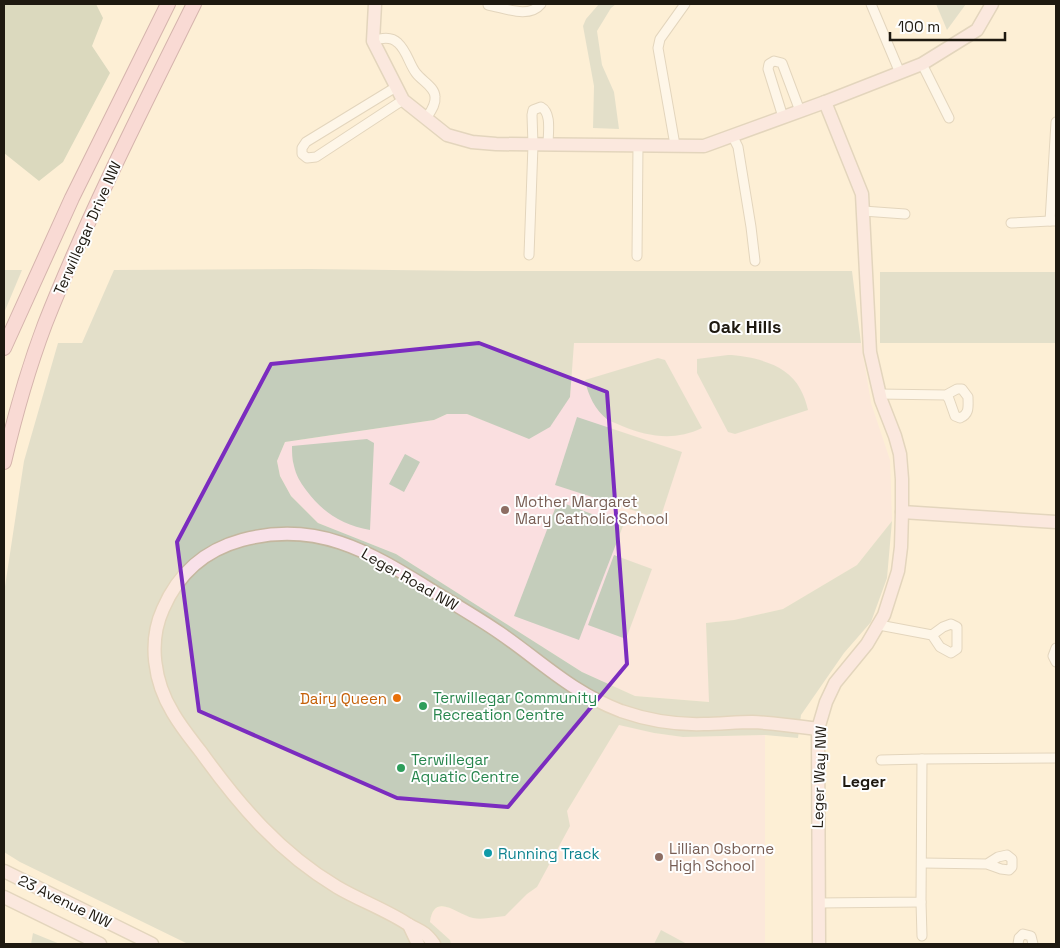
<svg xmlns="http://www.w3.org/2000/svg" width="1060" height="948" viewBox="0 0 1060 948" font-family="'Space Grotesk',sans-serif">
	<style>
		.education { fill: #fadfe0 }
		.green { fill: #c4cdbb }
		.forest { fill: #b1bfa2 }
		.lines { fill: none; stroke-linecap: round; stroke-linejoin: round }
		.street-casing { stroke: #c4b79f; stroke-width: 11 }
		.secondary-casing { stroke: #c4b79f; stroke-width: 15 }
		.primary-casing { stroke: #a46d7b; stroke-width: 16 }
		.street { stroke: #fff; stroke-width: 9 }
		.secondary { stroke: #f9e1e9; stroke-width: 12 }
		.primary { stroke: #f4c2d3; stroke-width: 14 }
		.marked { fill: none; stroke: #7b2cbf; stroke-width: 4; stroke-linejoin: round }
		.education-dot { fill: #8d6e63; stroke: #fefefe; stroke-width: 2 }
		.food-dot { fill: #e8710a; stroke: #fefefe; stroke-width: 2 }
		.leisure-dot { fill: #2e9e5b; stroke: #fefefe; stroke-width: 2 }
		.culture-dot { fill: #0f9aa8; stroke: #fefefe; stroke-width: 2 }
		.labels { text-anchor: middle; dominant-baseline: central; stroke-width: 4; stroke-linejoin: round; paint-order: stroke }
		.street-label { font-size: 15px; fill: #1e1910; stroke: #fefefe }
		.education-label { font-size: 15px; fill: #785e54; stroke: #fefefe; text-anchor: start }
		.leisure-label { font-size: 15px; fill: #27864d; stroke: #fefefe; text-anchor: start }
		.food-label { font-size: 15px; fill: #c56008; stroke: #fefefe; text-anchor: end }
		.culture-label { font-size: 15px; fill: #0d838f; stroke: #fefefe; text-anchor: start }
		.neighbourhood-label { font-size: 16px; font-weight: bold; fill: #1e1910; stroke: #fefefe }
		.quarter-label { font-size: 18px; font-weight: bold; fill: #1e1910; stroke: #fefefe }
	</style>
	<rect width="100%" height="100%" fill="#fdefd6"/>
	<g class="education">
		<path d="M573 343H861L871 403 890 460 892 521 857 565 783 609 734 620 706 623 710 702 635 696 582 672 396 554 318 523 291 496 280 476 277 461 285 442 434 420 447 414H467L530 438 570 397Z"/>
		<path d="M619 724 654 733 683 737 765 735V944H451L450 940 430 922 431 916 435 909 439 907H447L473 918 527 894 537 887 567 811Z"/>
	</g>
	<g class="green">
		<path d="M599 4H616L611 8 597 31 602 65 614 92 619 129 593 128 594 86 583 26 586 19Z"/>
		<path d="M936 4H966L947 30Z"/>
		<path d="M310 269 476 271H852L861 343H574L570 397 550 427 529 439 467 414H447L434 420 285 442 277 461 280 476 291 496 318 523 396 554 582 672 635 696 709 702 706 623 734 620 783 609 857 565 892 521 887 578 871 622 844 653 801 715 798 738 765 735 683 737 654 733 619 725 567 811 570 826 537 887 527 894 505 916C495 917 482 920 473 918 458 915 434 891 430 922L450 940 451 944H188L20 862 4 852V593L24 461 58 343H82L114 270Z"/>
		<path d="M4 270H22L4 313Z"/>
		<rect x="880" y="272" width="176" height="71"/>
		<path d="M728 355C744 355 771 361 784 371 798 380 805 396 808 410L735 434 728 432 697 373V359Z"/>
		<path d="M658 358 665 360 702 428C675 441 649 437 622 426 618 424 612 422 608 420 595 410 588 395 585 380Z"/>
		<path d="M577 417 682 452 660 519 555 485Z"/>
		<path d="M367 439 374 443 370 530C342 525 322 512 306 490 300 482 296 475 294 466 292 459 292 453 292 446Z"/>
		<path d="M405 454 420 462 404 492 389 484Z"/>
		<path d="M558 501 623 526 579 640 514 616Z"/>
		<path d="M614 555 652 569 626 639 588 625Z"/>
		<path d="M661 930 687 944H654Z"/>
		<path d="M33 933 60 944H31Z"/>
	</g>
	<path class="forest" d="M4 4H96L103 18 92 46 110 73 63 162 39 181 4 153Z"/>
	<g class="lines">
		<g class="street-casing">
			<g id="street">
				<path d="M871 4 900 73"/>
				<path d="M488 5C505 8 529 19 541 4"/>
				<path d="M373 41C381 38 391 36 398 43 407 51 409 64 416 73 422 81 435 87 435 97 436 105 430 112 426 119"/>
				<path d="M922 64 949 118"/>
				<path d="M396 87 306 142 302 148V154L307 158 316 157 403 100"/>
				<path d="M783 117 768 69 769 64 774 61 782 63 800 111"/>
				<path d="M1056 122 1050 221H1056"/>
				<path d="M732 135 738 147 751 227 755 261"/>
				<path d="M675 145 658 48 660 39 685 4"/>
				<path d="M863 211 905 214"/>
				<path d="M1011 223 1050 221"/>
				<path d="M529 255 533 145 532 115 533 110 541 107C552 113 548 133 548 145"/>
				<path d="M637 256 638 145"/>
				<path d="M879 394 946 395 957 389H962L968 397C968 406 970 414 960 418L955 416 949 399 946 395"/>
				<path d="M879 625 932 635 943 627 951 624 957 627V649L951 653 940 647 932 635"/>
				<path d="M1056 648 1053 656 1056 662"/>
				<path d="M881 760 922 759"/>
				<path d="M923 863 987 864 998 857 1007 855 1012 859V867L1009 870 1001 869 987 864"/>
				<path d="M921 902 922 936"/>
				<path d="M818 903 921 902 922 759 1056 758"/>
				<path d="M1018 944 1019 938 1023 934 1031 936 1033 944"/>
			</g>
		</g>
		<g class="secondary-casing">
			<g id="secondary">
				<path d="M375 4 373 41 403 100 447 135 472 142 496 144 704 146 825 102 922 64 977 30 992 4"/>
				<path d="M902 512 1056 522"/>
				<path d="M4 871 152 944"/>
				<path d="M4 897 100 944"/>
				<path d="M409 925 418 944"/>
				<path d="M434 944C423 929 420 932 406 923 384 909 359 900 337 887 280 853 239 805 201 752 191 739 181 727 173 713 154 682 148 642 163 609 178 574 205 550 242 540 316 520 368 551 428 588 452 603 477 617 500 633 542 662 571 692 621 711 647 720 676 725 704 724 720 724 736 722 752 722 774 723 796 726 818 729"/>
				<path d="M819 944 818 729 826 702 835 683 867 644 884 615 898 571 901 547 902 512V479L900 454 895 436 881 400 870 352 862 194 825 102"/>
			</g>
		</g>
		<g class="primary-casing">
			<g id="primary">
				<path d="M4 348 72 198 168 4"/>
				<path d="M4 462C15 415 28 369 45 324 88 215 142 109 194 4"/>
			</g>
		</g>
		<use href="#street" class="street"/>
		<use href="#secondary" class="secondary"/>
		<use href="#primary" class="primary"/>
	</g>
	<path d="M0 0H1060V948H0ZM479 343 607 392 627 664 508 807 397 798 199 711 177 542 271 364Z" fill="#fdefd6" fill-opacity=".55" fill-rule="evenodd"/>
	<path class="marked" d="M479 343 607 392 627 664 508 807 397 798 199 711 177 542 271 364Z"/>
	<g class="education-dot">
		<circle cx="505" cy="510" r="5"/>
		<circle cx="659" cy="857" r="5"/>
	</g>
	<circle class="food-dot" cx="397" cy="698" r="5"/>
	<g class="leisure-dot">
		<circle cx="423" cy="706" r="5"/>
		<circle cx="401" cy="768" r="5"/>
	</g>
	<circle class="culture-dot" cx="488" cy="853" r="5"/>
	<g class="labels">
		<g class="street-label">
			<text transform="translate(87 228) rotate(-66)">Terwillegar Drive NW</text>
			<text transform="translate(410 579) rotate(30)">Leger Road NW</text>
			<text transform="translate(819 777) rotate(-88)">Leger Way NW</text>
			<text transform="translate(65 901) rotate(26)">23 Avenue NW</text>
		</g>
		<g class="education-label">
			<text x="515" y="501">Mother Margaret<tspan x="515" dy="17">Mary Catholic School</tspan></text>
			<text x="669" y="848">Lillian Osborne<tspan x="669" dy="17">High School</tspan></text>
		</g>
		<g class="leisure-label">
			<text x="433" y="697">Terwillegar Community<tspan x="433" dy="17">Recreation Centre</tspan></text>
			<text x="411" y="759">Terwillegar<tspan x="411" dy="17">Aquatic Centre</tspan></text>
		</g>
		<g class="food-label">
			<text x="387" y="698">Dairy Queen</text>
		</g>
		<g class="culture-label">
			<text x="498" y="853">Running Track</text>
		</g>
		<g class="neighbourhood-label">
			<text x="864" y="781">Leger</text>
		</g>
		<g class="quarter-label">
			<text x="745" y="326">Oak Hills</text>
		</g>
	</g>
	<rect width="1060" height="948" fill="none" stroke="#1e1910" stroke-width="10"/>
	<path d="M890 32v8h115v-8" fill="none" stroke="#1e1910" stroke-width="2.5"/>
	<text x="898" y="32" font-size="15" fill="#1e1910" stroke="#fefefe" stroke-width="4" paint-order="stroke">100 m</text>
</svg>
